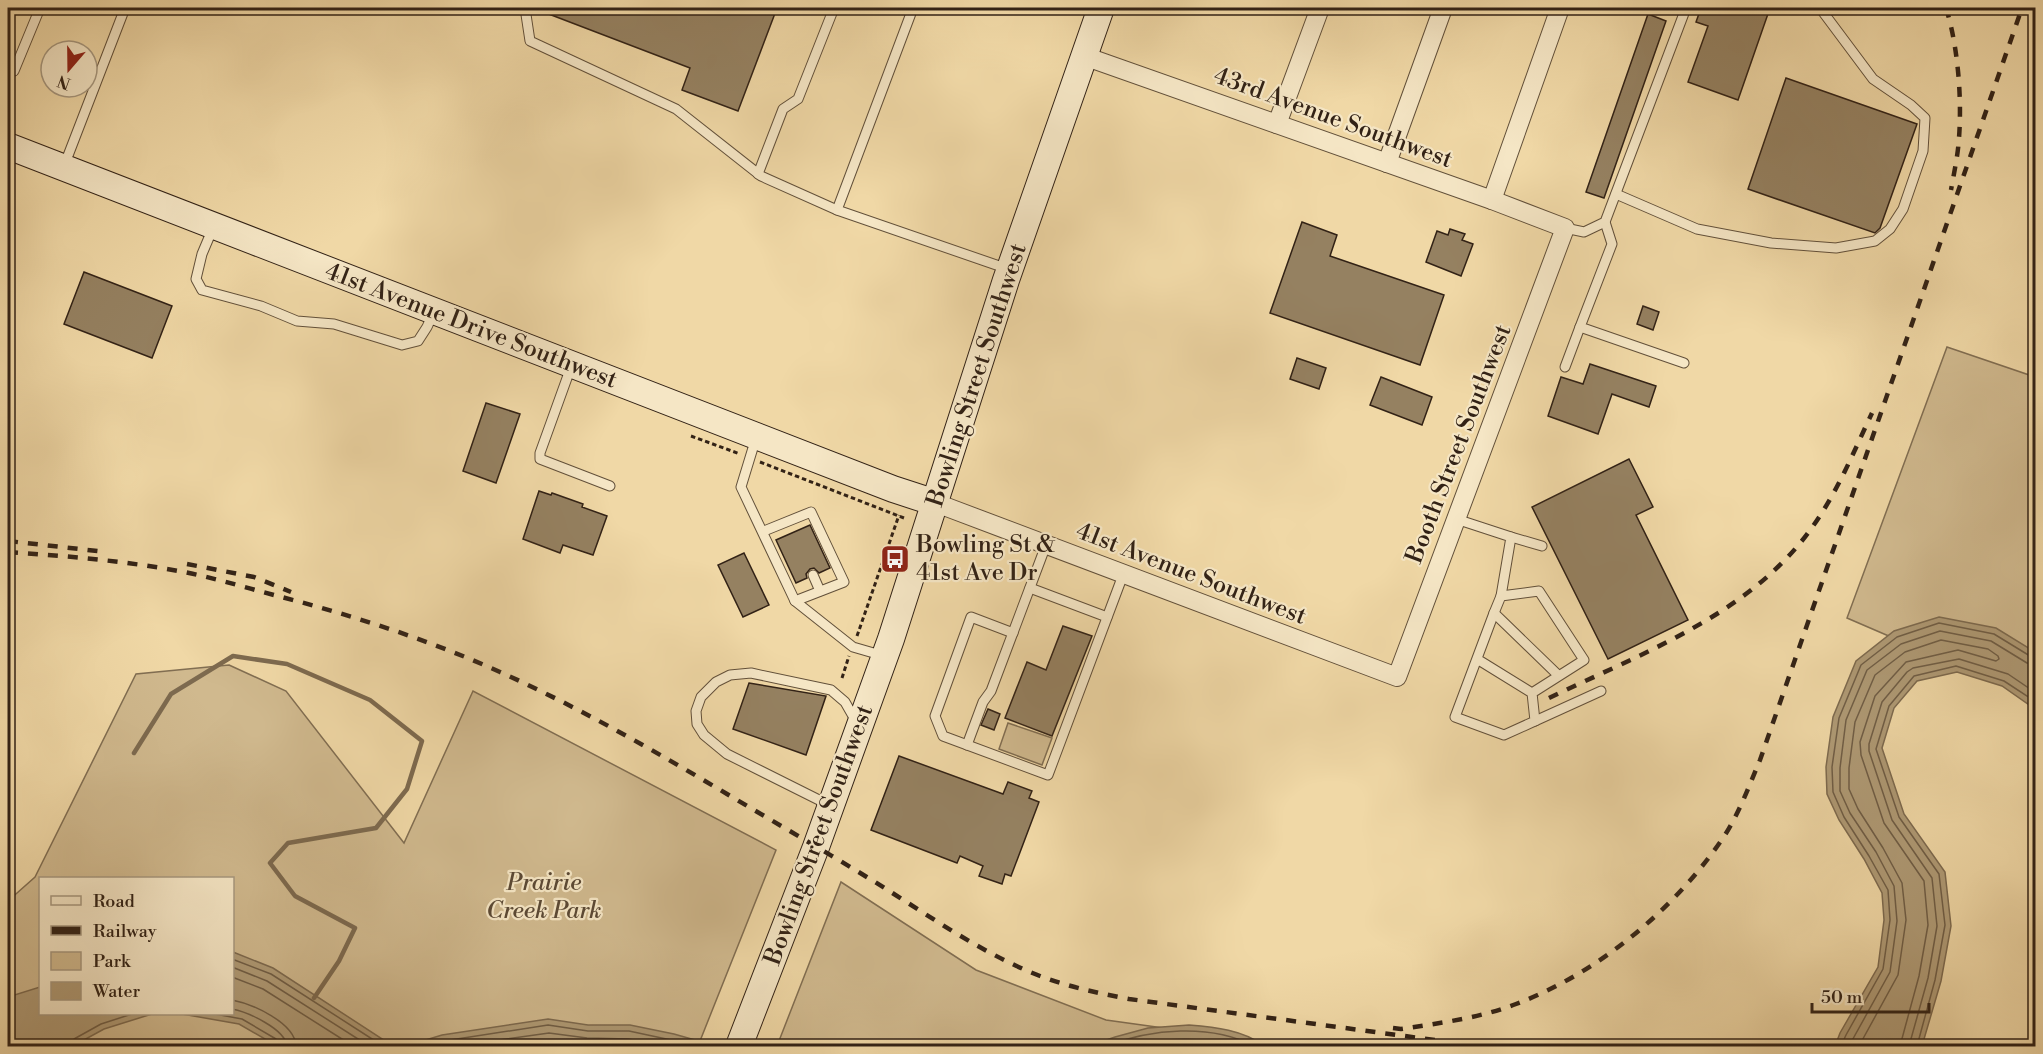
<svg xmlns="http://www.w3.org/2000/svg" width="2043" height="1054" viewBox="0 0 2043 1054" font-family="'Libre Bodoni',serif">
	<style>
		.park { fill: #d0b98e; stroke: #816e52; stroke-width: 1.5; fill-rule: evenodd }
		.water { fill: #af9a75; stroke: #7d6a4f; stroke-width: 1.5 }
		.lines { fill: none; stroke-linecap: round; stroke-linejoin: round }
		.shore { stroke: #705e46; stroke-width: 1.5 }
		.stream { stroke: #7d6a4f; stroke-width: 4.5 }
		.building { fill: #958161; stroke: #322216; stroke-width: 1.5 }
		.lane-casing { stroke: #62503a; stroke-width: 11 }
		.street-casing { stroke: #62503a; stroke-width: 20 }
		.secondary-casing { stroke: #322216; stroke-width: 28 }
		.path { stroke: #322216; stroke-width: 3; stroke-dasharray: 4.5 3; stroke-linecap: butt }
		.lane { stroke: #f5e6c5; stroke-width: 9 }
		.street { stroke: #f5e6c5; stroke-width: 18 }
		.secondary { stroke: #f5e6c5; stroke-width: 26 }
		.rail { stroke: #322216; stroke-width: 4.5; stroke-dasharray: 10 10; stroke-linecap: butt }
		.labels { text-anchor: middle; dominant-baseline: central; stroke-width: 4.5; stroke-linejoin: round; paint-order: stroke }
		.street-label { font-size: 24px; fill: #322216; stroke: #f5e6c5 }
		.poi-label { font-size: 24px; fill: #322216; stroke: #f5e6c5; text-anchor: start }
		.park-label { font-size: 24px; font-style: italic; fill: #5a4834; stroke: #f5e6c5 }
	</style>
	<rect width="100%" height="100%" fill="#f0d8a6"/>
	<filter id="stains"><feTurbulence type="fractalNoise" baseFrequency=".00333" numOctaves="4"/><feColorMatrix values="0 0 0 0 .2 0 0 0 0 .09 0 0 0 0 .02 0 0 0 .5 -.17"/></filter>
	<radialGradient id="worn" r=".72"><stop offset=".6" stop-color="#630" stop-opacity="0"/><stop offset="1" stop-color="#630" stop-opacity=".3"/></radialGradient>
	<g class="park">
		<path d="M1947 347 2035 377V699L1847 618Z"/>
		<path d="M229 665 286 691 404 843 473 691 776 850 698 1046H8V901L35 877 136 674ZM40 878H232V1014H40Z"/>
		<path d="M1008 723 1052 738 1042 765 999 749Z"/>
		<path d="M841 882 976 970 1106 1020 1293 1046H777Z"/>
	</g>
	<g class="water">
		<path d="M1939 617 1996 628 2035 652V709L2002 686 1957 672 1917 681 1894 708 1882 748 1904 814 1945 872 1951 926 1941 981 1922 1046H1835L1840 1033 1878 967 1884 920 1882 893 1864 859 1839 820 1827 794 1826 767 1833 717 1856 661 1894 631Z"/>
		<path d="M233 952 273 968 393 1046H277L239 1024 182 1014H232Z"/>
		<path d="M40 987V1014H152L104 1029 73 1046H8V997Z"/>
		<path d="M548 1019 588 1025H630L674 1034 716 1046H406L442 1035Z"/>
		<path d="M1189 1025C1214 1027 1244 1030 1264 1046H1089L1115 1037 1148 1028Z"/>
	</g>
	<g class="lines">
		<g class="shore">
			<path d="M232 959 271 974 383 1046"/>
			<path d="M232 967 267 981 369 1046"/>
			<path d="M232 977 263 989 353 1046"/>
			<path d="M232 1000C253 1004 295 1023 296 1046"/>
			<path d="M232 1009C248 1012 285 1029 287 1046"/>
			<path d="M215 1014 242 1019 276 1039 279 1046"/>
			<path d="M71 1046 74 1039 101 1024 132 1014"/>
			<path d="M426 1046 444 1041 548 1025 588 1031H629L699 1046"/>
			<path d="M457 1046 549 1033 587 1038 628 1039 667 1046"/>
			<path d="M522 1046 549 1042 581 1046"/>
			<path d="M1106 1046C1151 1029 1210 1023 1254 1046"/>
			<path d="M1130 1046C1164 1038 1199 1036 1233 1046"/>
			<path d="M1841 1046 1846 1035 1883 969 1890 920 1888 890 1869 856 1844 817 1833 792 1832 767 1839 718 1861 665 1897 637 1939 623 1994 634 2030 656 2036 657"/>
			<path d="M1849 1046 1890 972 1897 921 1894 886 1876 852 1850 813 1840 791V768L1846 720 1867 670 1901 644 1940 631 1991 641 2027 663 2036 664"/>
			<path d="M1859 1046 1898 975 1906 920 1902 883 1883 848 1858 809 1849 789V768L1855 722 1875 675 1905 652 1941 640 1988 649 1998 656 1999 659 1996 661 1958 650 1906 662 1875 696 1860 742 1861 755 1884 823 1924 881 1928 925 1919 976 1900 1046"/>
			<path d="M1909 1046 1928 978 1937 926 1932 878 1892 820 1869 751V744L1882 702 1907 672 1913 668 1959 659 2008 674 2036 693"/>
			<path d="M1917 1046 1935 980 1945 925 1939 874 1899 817 1876 749 1889 706 1914 676 1956 666 2004 681 2036 702"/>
		</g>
		<path class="stream" d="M134 753 171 694 233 656 287 664 370 700 422 741 407 789 376 828 288 843 270 863 295 896 355 928 339 961 314 998"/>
	</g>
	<g class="building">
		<path d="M533 8H777L738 111 682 90 690 68Z"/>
		<path d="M1701 8H1770L1738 100 1688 82 1708 26 1696 22Z"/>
		<path d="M1648 14 1666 21 1604 198 1586 192Z"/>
		<path d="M1786 78 1917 124 1880 228 1875 233 1748 189Z"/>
		<path d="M1302 222 1337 235 1330 256 1444 295 1420 365 1270 313Z"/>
		<path d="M1450 229 1465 234 1462 240 1473 244 1461 276 1426 262 1437 231 1448 235Z"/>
		<path d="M84 272 172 306 152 358 64 324Z"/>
		<path d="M1643 306 1659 312 1653 330 1637 324Z"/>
		<path d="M1297 358 1326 368 1319 389 1290 379Z"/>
		<path d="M1590 364 1656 386 1649 407 1612 394 1598 434 1548 416 1561 377 1583 384Z"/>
		<path d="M1381 377 1432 397 1422 425 1370 405Z"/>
		<path d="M486 403 520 414 496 483 463 471Z"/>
		<path d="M1629 459 1653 507 1636 515 1688 620 1608 659 1532 507Z"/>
		<path d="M539 491 551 495 552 493 583 504 582 507 607 516 593 555 563 545 560 553 523 539Z"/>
		<path d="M810 525 830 568 819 573 814 568 810 569 806 574 807 578 796 583 776 540Z"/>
		<path d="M744 553 769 605 743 617 718 565Z"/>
		<path d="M1063 626 1092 636 1052 736 1005 718 1027 662 1046 670Z"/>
		<path d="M749 683 826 696 806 755 733 729Z"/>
		<path d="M988 709 1000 714 994 730 981 725Z"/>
		<path d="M899 756 1003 794 1008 782 1032 791 1029 798 1039 802 1011 876 1005 874 1002 884 979 876 983 866 960 856 957 863 871 830Z"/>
	</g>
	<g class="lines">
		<g class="lane-casing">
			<g id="lane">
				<path d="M525 8 530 41 676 109 761 176 837 210"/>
				<path d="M913 8 837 210 1008 269"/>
				<path d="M8 69 14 71 40 8"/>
				<path d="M64 166 125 8"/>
				<path d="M758 174 783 109 798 99 834 8"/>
				<path d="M1616 194 1697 229 1771 243 1836 248 1875 241 1890 229 1903 209 1923 151 1925 118 1911 105 1873 79 1820 8"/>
				<path d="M1605 222 1612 244 1580 327 1684 363"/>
				<path d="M213 228 202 254 196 279 202 290 261 306 297 321 334 324 402 345 418 341 427 327 433 314"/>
				<path d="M1565 228 1584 232 1605 222 1686 8"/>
				<path d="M571 367 540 453V459L610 486"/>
				<path d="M1565 367 1580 327"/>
				<path d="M756 438 741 487 795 601 853 647 884 656"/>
				<path d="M1456 519 1511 537 1501 596"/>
				<path d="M764 531 811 512 844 582 795 601"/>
				<path d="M1511 537 1542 546"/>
				<path d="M813 575 820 591"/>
				<path d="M1030 588 1107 617"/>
				<path d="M1494 613 1558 675"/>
				<path d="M1013 633 971 617 935 716 943 736 1048 775 1123 575"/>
				<path d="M1477 659 1532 693 1535 721 1504 735 1455 717 1494 613 1501 596 1539 591 1584 660 1532 693"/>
				<path d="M1535 721 1601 691"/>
				<path d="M967 745 983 702 991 691 1046 545"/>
				<path d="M829 805 727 754 704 735 697 724 696 711 701 697 716 682 730 675 751 673 831 690 845 702 857 723"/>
			</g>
		</g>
		<g class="street-casing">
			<g id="street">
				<path d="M1277 124 1320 8"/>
				<path d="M1387 163 1443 8"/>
				<path d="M1492 200 1560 8"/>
				<path d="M936 503 1397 677 1565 228 1492 200 1084 56"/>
			</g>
		</g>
		<g class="secondary-casing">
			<g id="secondary">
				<path d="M8 146 893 489 936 503"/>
				<path d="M739 1046 816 847 891 639 1006 280 1101 8"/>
			</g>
		</g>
		<g class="path">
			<path d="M691 436 740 454"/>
			<path d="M760 462 904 518"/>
			<path d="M857 636 899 515"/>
			<path d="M842 678 849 656"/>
		</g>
		<use href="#lane" class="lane"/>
		<use href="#street" class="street"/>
		<use href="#secondary" class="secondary"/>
		<g class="rail">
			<path d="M1946 8C1958 46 1962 98 1959 138 1958 155 1954 173 1951 190"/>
			<path d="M8 541 106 552"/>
			<path d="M8 552C67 556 126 561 184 572 214 578 244 587 274 595 351 615 427 639 500 672 578 707 653 750 727 794 776 823 826 852 875 882 928 915 981 953 1040 976 1069 987 1098 993 1129 999L1479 1046"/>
			<path d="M187 564 254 577 291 592"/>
			<path d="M1549 698C1642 653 1752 614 1813 526 1838 491 1854 451 1872 413"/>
			<path d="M1393 1028 1401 1029C1440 1023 1480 1018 1516 1004 1598 973 1674 910 1723 838 1739 814 1749 786 1760 760L2022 8"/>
		</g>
	</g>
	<defs>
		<g id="bus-square" transform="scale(1.5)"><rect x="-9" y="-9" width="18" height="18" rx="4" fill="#8f2418" stroke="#f5e6c5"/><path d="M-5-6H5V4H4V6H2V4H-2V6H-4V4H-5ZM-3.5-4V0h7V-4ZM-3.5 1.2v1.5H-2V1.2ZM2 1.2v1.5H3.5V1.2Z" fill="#fff"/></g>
	</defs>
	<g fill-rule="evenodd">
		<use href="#bus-square" x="895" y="559"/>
	</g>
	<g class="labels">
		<g class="street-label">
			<text transform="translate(1333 118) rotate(20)">43rd Avenue Southwest</text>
			<text transform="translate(471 326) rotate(21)">41st Avenue Drive Southwest</text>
			<text transform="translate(977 375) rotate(-72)">Bowling Street Southwest</text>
			<text transform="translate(1459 444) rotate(-69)">Booth Street Southwest</text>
			<text transform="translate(1191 574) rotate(21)">41st Avenue Southwest</text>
			<text transform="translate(819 835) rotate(-70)">Bowling Street Southwest</text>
		</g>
		<g class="poi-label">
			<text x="916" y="545">Bowling St &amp;<tspan x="916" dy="28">41st Ave Dr</tspan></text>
		</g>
		<g class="park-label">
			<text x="544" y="883">Prairie<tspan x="544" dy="28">Creek Park</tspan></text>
		</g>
	</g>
	<rect width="2043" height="1054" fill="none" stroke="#f0d8a6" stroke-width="30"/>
	<rect x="9" y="9" width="2025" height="1036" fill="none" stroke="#322216" stroke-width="3"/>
	<rect x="15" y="15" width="2013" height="1024" fill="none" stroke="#322216" stroke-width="1.5"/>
	<rect x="39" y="877" width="195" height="138" fill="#f5e6c5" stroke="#a7987f" stroke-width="1.5"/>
	<rect x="51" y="896" width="30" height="9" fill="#f5e6c5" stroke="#a7987f" stroke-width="1.5"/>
	<text x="93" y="907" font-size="18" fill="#322216">Road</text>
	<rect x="51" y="926" width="30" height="9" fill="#322216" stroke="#a7987f" stroke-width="1.5"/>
	<text x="93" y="937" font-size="18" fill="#322216">Railway</text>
	<rect x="51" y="952" width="30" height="18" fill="#d0b98e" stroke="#a7987f" stroke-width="1.5"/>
	<text x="93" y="967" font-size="18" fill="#322216">Park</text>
	<rect x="51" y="982" width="30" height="18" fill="#af9a75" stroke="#a7987f" stroke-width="1.5"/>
	<text x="93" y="997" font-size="18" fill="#322216">Water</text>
	<g transform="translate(69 69) rotate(200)"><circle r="28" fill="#f5e6c5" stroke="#a7987f" stroke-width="1.5"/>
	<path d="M0-4.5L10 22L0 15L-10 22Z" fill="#8f2418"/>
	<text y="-9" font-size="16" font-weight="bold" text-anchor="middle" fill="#322216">N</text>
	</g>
	<path d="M1812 1003v9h117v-9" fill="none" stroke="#322216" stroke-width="3"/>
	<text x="1821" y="1003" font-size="18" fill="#322216" stroke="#f5e6c5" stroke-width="4.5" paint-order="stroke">50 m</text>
	<rect width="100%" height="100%" filter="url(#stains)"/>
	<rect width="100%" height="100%" fill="url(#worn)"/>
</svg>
